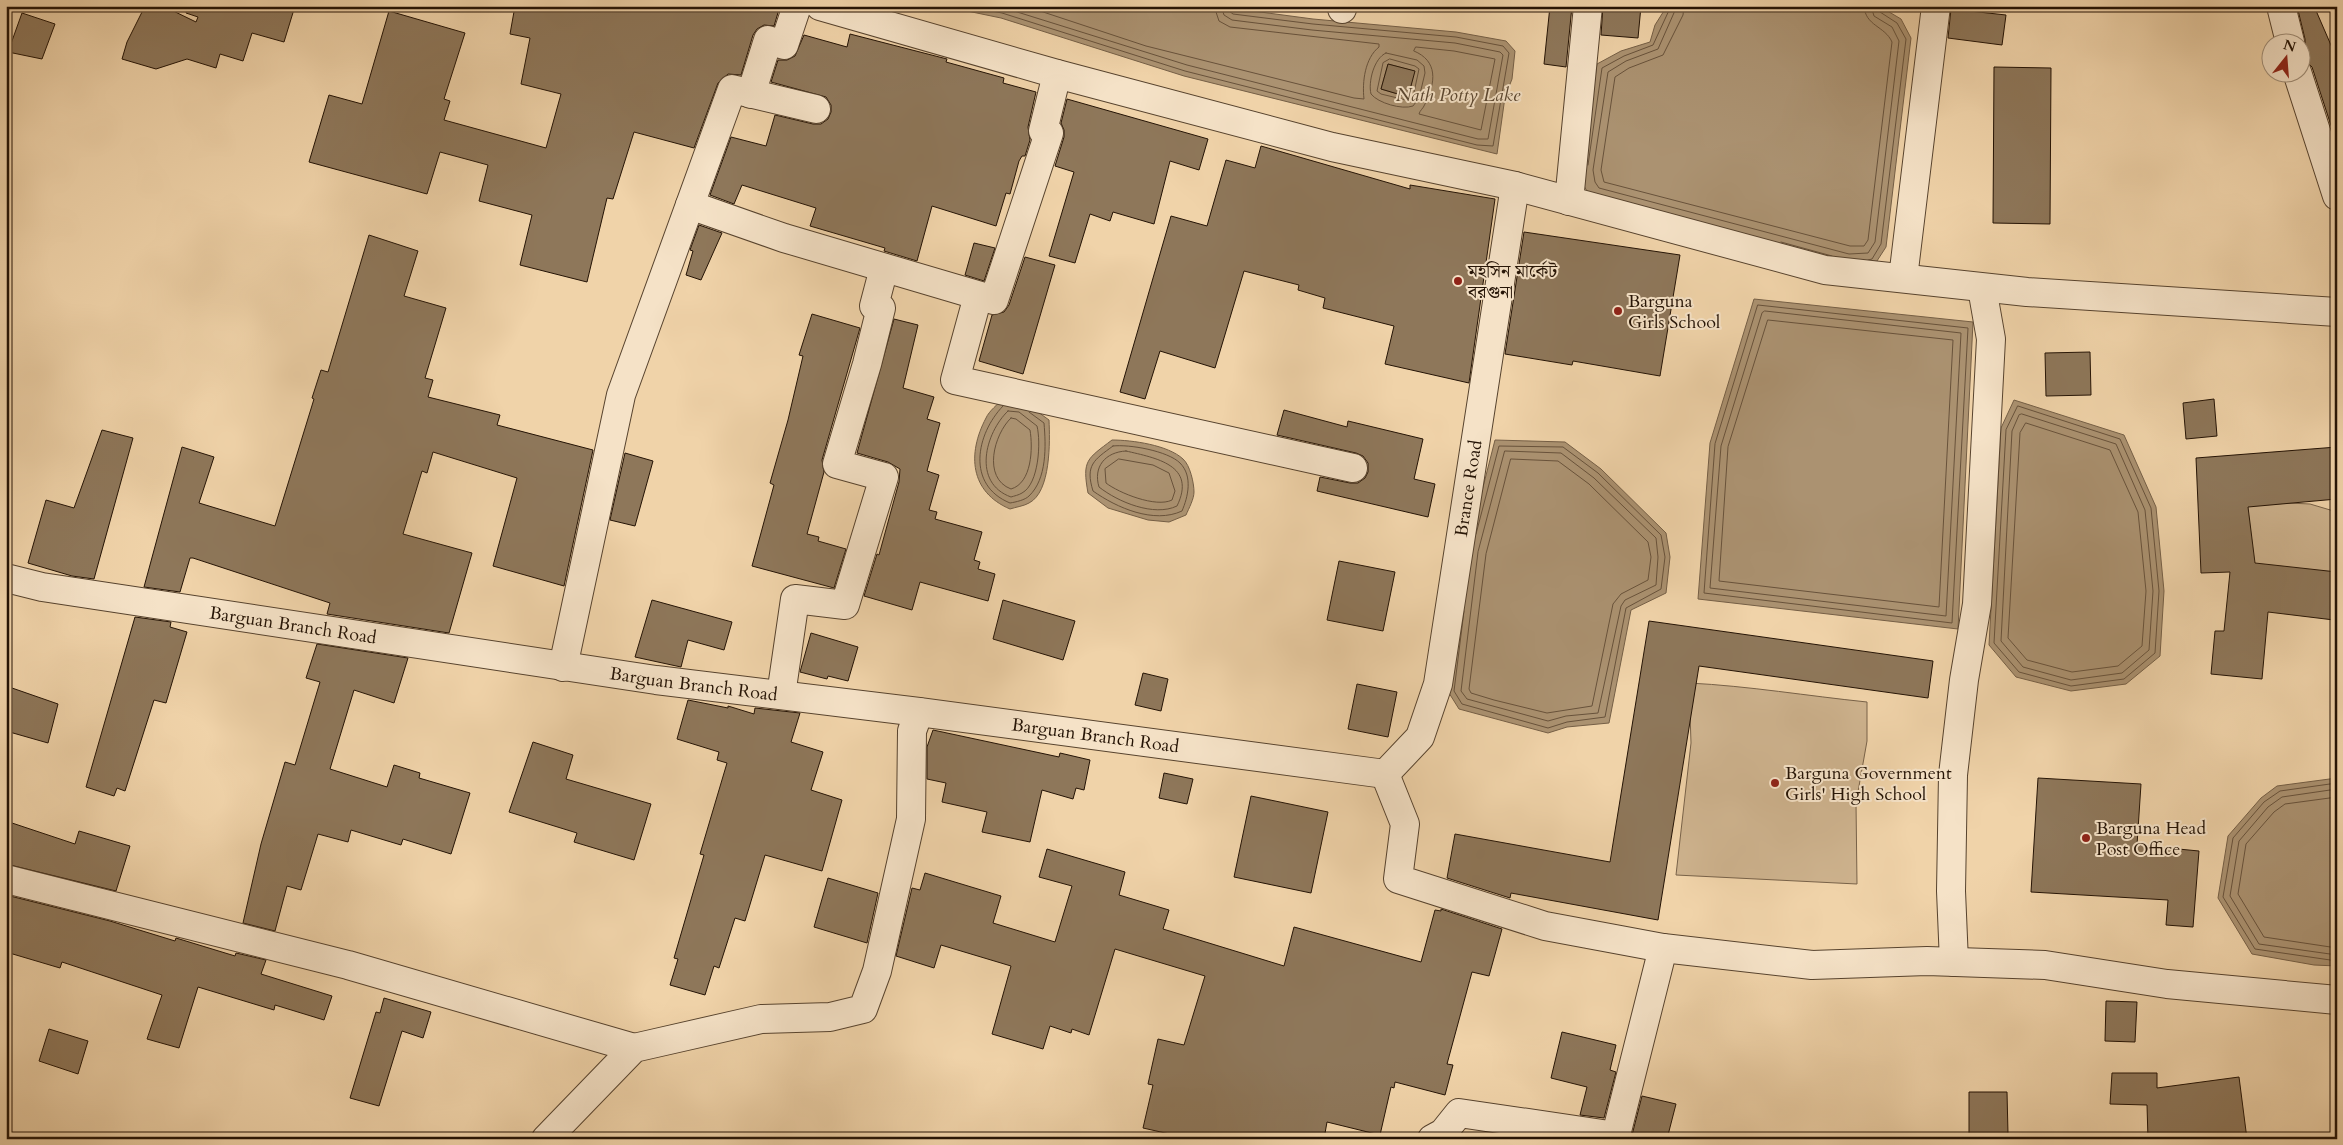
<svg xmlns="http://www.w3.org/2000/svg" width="2343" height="1145" viewBox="0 0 2343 1145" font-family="Cardo,'Noto Serif Bengali',serif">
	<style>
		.green { fill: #cdb28d; stroke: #786249 }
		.water { fill: #ab9271; stroke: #755f46; fill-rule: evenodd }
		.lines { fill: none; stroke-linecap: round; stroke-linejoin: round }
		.shore { stroke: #68523b; stroke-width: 1 }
		.building { fill: #8e775a; stroke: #241305 }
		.minor-casing { stroke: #57432e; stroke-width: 30 }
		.minor { stroke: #f5e2c7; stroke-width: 28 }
		.poi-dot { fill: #8f2418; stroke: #f5e2c7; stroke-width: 2 }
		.labels { text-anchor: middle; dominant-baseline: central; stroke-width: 4; stroke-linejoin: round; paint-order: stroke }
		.poi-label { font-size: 18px; fill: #241305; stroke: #f5e2c7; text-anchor: start }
		.street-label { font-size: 18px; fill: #241305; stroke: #f5e2c7 }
		.water-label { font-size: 19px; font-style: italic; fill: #5a4630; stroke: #f5e2c7 }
	</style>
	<rect width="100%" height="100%" fill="#f0d3a9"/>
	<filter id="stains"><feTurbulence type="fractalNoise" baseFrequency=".004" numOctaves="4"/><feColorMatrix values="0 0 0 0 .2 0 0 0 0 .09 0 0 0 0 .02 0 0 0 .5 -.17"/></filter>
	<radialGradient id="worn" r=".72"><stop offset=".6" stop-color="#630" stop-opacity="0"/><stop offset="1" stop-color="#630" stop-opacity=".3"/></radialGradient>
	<g class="green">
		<path d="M2245 501 2310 504 2337 512V581L2296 572 2242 566Z"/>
		<path d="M1689 683C1749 686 1808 696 1867 702V741L1856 803 1857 884 1676 875 1691 743Z"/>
	</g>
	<g class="water">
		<path d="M943 6H1215L1313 19 1456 32 1506 41 1515 51 1512 79 1505 97 1497 154 1184 76 1001 18ZM1388 64 1414 71 1408 97 1381 89Z"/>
		<path d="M1667 6H1811L1843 9 1879 6 1901 19 1911 38 1886 247 1875 264 1847 265 1592 199 1584 186 1582 170 1597 64 1621 51 1650 42 1655 25Z"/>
		<path d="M1754 299 1973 322 1958 629 1698 599 1710 443Z"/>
		<path d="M1004 398 1023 401 1049 420C1050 441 1051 492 1029 503 1024 506 1016 507 1010 509 970 492 967 454 986 418 989 411 998 404 1004 398Z"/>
		<path d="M2014 400 2124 435 2156 507 2164 591 2160 656 2126 684 2071 691 2016 677 1989 645 2001 428Z"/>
		<path d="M1112 440C1132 440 1168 445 1183 459 1190 465 1194 483 1194 492 1194 499 1189 508 1186 515L1169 522 1148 520 1108 508 1088 493C1082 460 1087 459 1112 440Z"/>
		<path d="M1495 440 1565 442 1601 469 1666 533 1670 557 1666 593 1631 610 1609 723 1567 727 1548 733 1459 709 1449 693 1467 550Z"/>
		<path d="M2337 778V966L2314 965 2252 954 2218 898 2228 836 2261 798 2277 786Z"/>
	</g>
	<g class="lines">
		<g class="shore">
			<path d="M965 6 1002 13 1185 71 1477 145 1493 146 1509 53 1503 46 1456 37 1313 24 1233 14 1229 11 1228 6"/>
			<path d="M998 6 1187 65 1478 139H1488L1503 55 1500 52 1455 43 1312 30 1232 20 1224 15 1221 6"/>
			<path d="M1025 6 1146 46 1354 98 1364 99C1362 82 1365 58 1379 47V44L1230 27 1219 21 1214 6"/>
			<path d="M1677 6 1658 49 1626 61 1608 72 1593 170 1595 182 1599 188 1849 254 1868 253 1875 242 1899 41 1892 27 1874 16 1871 6"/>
			<path d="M1684 6 1683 15 1663 55 1629 68 1615 77 1601 170 1604 182 1850 246H1864L1868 240 1892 42C1885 26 1865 26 1864 6"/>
			<path d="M1416 47 1454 51 1495 59 1481 130 1419 114C1420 110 1423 109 1425 104 1436 82 1438 61 1414 51Z"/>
			<path d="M1386 53 1417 60 1424 66 1425 73 1419 98 1413 106C1402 110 1378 103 1371 94 1368 82 1374 58 1386 53Z"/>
			<path d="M1390 59 1415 66 1419 69 1413 97 1410 101 1381 94 1377 91 1383 63Z"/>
			<path d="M1588 165 1602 68 1624 56 1653 45 1671 6"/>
			<path d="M1781 242 1832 256"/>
			<path d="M1868 260 1872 259 1881 244 1906 39 1897 23 1880 12 1877 6"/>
			<path d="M1758 305 1968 328 1952 623 1704 593 1715 444Z"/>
			<path d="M1765 311 1961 333 1946 616 1710 588 1721 446 1762 313Z"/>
			<path d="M1768 320 1953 340 1939 607 1719 581 1728 447Z"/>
			<path d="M1003 406C976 434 966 485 1010 503 1016 502 1025 500 1029 496 1047 479 1046 446 1044 423L1029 412"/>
			<path d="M2018 406 2120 439 2151 508 2159 591 2155 653 2124 679 2071 686 2019 672 1994 643 2006 430Z"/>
			<path d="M1008 411 1019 412 1037 426C1041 442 1039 484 1022 493 1019 495 1014 496 1011 497 972 483 985 433 1008 411Z"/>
			<path d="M2022 414 2116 444 2145 510 2153 591 2149 650 2122 673 2071 680 2023 667 2001 641 2012 431 2019 415Z"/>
			<path d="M1011 418 1016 419 1030 430C1033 448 1032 483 1011 489 982 478 994 434 1011 418Z"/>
			<path d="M2026 423 2110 450 2138 512 2146 591 2142 646 2118 666 2072 672 2027 660 2008 638 2020 433Z"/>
			<path d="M1113 446C1129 444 1168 451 1180 463 1193 476 1188 497 1182 511 1154 524 1117 508 1093 491 1085 465 1094 460 1113 446Z"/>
			<path d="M1126 451C1156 458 1197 465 1177 506 1154 517 1118 502 1099 487 1093 467 1105 452 1126 451Z"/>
			<path d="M1505 451 1561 453 1594 478 1656 538 1658 557 1656 585 1625 600 1621 606 1598 713 1566 716 1548 721 1467 699 1461 691 1478 552Z"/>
			<path d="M1119 459 1153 465 1169 473 1175 491 1172 500C1156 508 1119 493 1106 483L1105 469Z"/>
			<path d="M1511 459 1558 461 1589 484 1648 542 1651 557 1648 580 1621 594 1613 604 1592 706 1547 713 1494 700 1471 693 1469 689 1486 554Z"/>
			<path d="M1464 611 1454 691 1462 704 1548 728 1567 722 1605 717 1626 608 1661 589 1665 557 1661 535 1598 473 1563 447 1499 446 1476 534"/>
			<path d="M2337 783 2280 791 2264 802 2233 838 2223 897 2255 949 2337 961"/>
			<path d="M2337 789 2282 797 2268 807 2239 841 2230 896 2259 944 2337 955"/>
			<path d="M2337 797 2285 804 2274 812 2246 844 2238 894 2264 937 2337 948"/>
		</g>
	</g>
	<g class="building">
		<path d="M145 6H163L196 22 198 17 186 13 187 6H295L284 42 252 33 243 61 220 54 216 68 187 59 156 69 122 59 127 42Z"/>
		<path d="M515 6H780L774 26 764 25 757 29 753 35 741 75 728 74 718 83 694 148 634 132 613 199 607 198 587 282 520 265 532 215 479 201 488 165 440 152 427 194 309 162 329 95 362 104 389 11 465 33 444 99 450 101 444 120 546 148 561 94 521 84 530 38 510 34Z"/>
		<path d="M1550 6H1572L1566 67 1544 64Z"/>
		<path d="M1603 6H1641L1638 38 1601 35Z"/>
		<path d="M2297 6H2314L2337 59V144L2312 67 2303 58 2301 53 2305 46V39Z"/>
		<path d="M1951 9 2006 15 2002 45 1948 38Z"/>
		<path d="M22 13 55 24 42 59 8 52Z"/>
		<path d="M850 34 947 59 946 62 1004 78 1003 83 1036 92 1028 127 1030 140 1025 156H1022L1019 161 1010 194 1006 193 996 226 932 206 917 261 884 251 885 248 810 226 816 208 742 185 734 204 710 195 731 137 766 146 775 115 813 124H821L828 119 831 112V105L826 97 771 82 778 60H787L795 56 804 35 847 47Z"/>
		<path d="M1388 64 1415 71 1408 97 1381 89Z"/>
		<path d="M1994 67 2051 68 2050 224 1993 223Z"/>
		<path d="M1067 99 1208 139 1199 170 1170 161 1154 224 1113 212 1110 221 1090 214 1075 263 1049 256 1074 172 1055 166 1064 137V130L1061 123Z"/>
		<path d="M1261 146 1410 189V185L1495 199 1469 383 1385 364 1394 326 1323 308 1325 298 1298 290 1299 285 1244 271 1215 368 1160 351 1145 399 1120 392 1171 216 1207 226 1226 160 1255 168Z"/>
		<path d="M699 225 722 233 701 280 686 275 693 251 690 250Z"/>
		<path d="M1524 232 1680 255 1660 376 1573 361 1572 365 1505 354Z"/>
		<path d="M369 235 418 251 404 296 446 308 425 378 433 380 428 397 500 415 497 425 593 450 564 586 493 566 517 478 433 452 427 473 422 471 403 534 472 553 449 633 327 614 330 603 193 558H190L180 592 144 587 182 447 214 457 199 503 275 526 314 399 312 398 321 370 328 372Z"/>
		<path d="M974 243 995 248 984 281 965 275Z"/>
		<path d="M1025 257 1055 265 1023 374 979 361 992 315 1004 312 1009 305Z"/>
		<path d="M812 314 860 328 822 460 824 472 807 534 819 537 818 541 846 549 834 588 752 566 774 485 770 483 788 420 803 356 799 355Z"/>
		<path d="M894 319 918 325 903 388 934 397 927 419 940 423 927 471 939 475 929 510 937 512 935 519 982 532 974 560 980 562 978 569 995 574 988 601 920 582 912 610 864 596 877 554 879 555 899 482 900 469 888 462 857 453Z"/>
		<path d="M2090 352 2091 395 2046 396 2045 353Z"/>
		<path d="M2214 399 2217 436 2186 439 2183 403Z"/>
		<path d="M1284 410 1347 427 1348 421 1423 439 1414 479 1435 484 1428 517 1317 491 1320 477 1350 483H1358L1365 478 1368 472V463L1363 456 1356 453 1277 435Z"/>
		<path d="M102 430 133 438 94 579 72 576 28 563 46 500 74 508Z"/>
		<path d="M2337 447V499L2248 507 2255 563 2337 572 2334 620 2268 612 2262 679 2211 674 2215 631H2224L2230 572 2201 573 2196 458Z"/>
		<path d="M625 453 653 461 635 526 610 520Z"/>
		<path d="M1339 561 1395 572 1383 631 1327 620Z"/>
		<path d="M652 600 732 622 724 650 688 640 681 667 635 657Z"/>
		<path d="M1003 600 1075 621 1063 660 993 639Z"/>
		<path d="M135 617 171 622 170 627 187 632 166 703 154 700 125 791 117 788 114 796 86 787Z"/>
		<path d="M1649 621 1933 661 1928 698 1699 666 1658 920 1511 893 1510 898 1447 878 1455 834 1610 862Z"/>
		<path d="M811 633 858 647 848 681 828 676 827 679 800 672Z"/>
		<path d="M317 644 408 658 394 703 354 690 330 769 387 787 394 765 420 773 419 778 470 793 451 854 403 839 401 845 351 830 348 842 318 834 301 890 287 886 275 931 243 923 261 844 285 762 295 765 320 682 306 678Z"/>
		<path d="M1143 673 1168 679 1161 711 1135 705Z"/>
		<path d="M1357 684 1397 692 1388 737 1348 729Z"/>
		<path d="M12 688 58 704 48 743 6 731V705Z"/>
		<path d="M688 700 728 708V706L754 714 755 708 800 713 791 742 823 752 811 790 842 800 822 871 765 855 745 921 735 918 719 968 714 966 705 995 670 985 678 959 674 958 704 855 700 854 727 763 717 760 719 752 677 739Z"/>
		<path d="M933 730 1059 757 1060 753 1090 760 1084 790 1076 788 1073 799 1042 790 1030 842 982 832 987 812 942 802 946 783 927 779V747Z"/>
		<path d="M533 742 573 755 566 779 651 804 634 860 574 842 577 833 509 812Z"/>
		<path d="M1164 773 1193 779 1187 804 1159 798Z"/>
		<path d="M2038 778 2141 784 2137 845 2199 851 2193 927 2166 925 2168 900 2031 892Z"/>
		<path d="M1251 796 1328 812 1311 893 1234 877Z"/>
		<path d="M6 821 75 844 79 831 130 846 116 891 6 864Z"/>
		<path d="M1047 849 1125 872 1119 895 1169 910 1163 929 1284 966 1294 927 1421 962 1435 910 1441 911V909L1502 929 1489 976 1472 972 1447 1064 1453 1065 1445 1095 1395 1082 1394 1088 1391 1087 1380 1135 1327 1122 1324 1139H1192L1143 1128 1153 1085 1148 1084 1158 1039 1184 1045 1205 976 1115 949 1089 1035 1072 1029 1071 1033 1050 1026 1043 1049 992 1034 1011 966 941 945 934 968 896 956 912 888 920 890 925 873 1001 896 993 923 1055 942 1072 886 1039 877Z"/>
		<path d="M828 878 878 893 867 943 814 927Z"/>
		<path d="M6 895 110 921 175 941 176 938 235 956 236 953 266 960 261 974 332 996 324 1020 275 1005 274 1010 198 987 179 1048 147 1039 162 995 62 962 60 968 6 952Z"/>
		<path d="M384 998 431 1012 423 1038 402 1031 379 1106 350 1098 376 1012 380 1013Z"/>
		<path d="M2106 1001 2137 1002 2135 1042 2105 1041Z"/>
		<path d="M49 1029 88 1041 78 1074 39 1061Z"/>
		<path d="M1562 1032 1616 1045 1610 1070 1616 1072 1604 1118 1580 1115 1587 1087 1551 1078Z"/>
		<path d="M2112 1073H2157V1088L2239 1077 2247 1139H2148L2147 1105 2110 1104Z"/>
		<path d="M1969 1092H2007L2008 1134H1969Z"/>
		<path d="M1642 1096 1676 1104 1667 1139H1631Z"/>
	</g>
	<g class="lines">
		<g class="minor-casing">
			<g id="minor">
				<path d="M820 6 1057 74 1332 147 1515 186 1825 270 2027 292 2337 312"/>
				<path d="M2281 6 2290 42"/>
				<path d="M1342 9 1343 6"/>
				<path d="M2297 72 2337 196"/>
				<path d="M751 94 768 40 784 45 797 6"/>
				<path d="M1569 201 1588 6"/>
				<path d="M690 205 784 238 994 300 1049 133 1043 131 1057 74"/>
				<path d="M1903 278 1936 6"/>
				<path d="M978 296 955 380 1353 468"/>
				<path id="s1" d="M6 578 42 587 656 680 919 712 1385 774"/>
				<path d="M563 667 621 395 732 89 816 109"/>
				<path d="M781 695 795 599 845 605 884 477 837 464 867 364 881 308 874 306 884 268"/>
				<path d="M1385 774 1405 824 1398 879 1545 926 1663 948 1812 965 1927 961 2045 965 2167 984 2337 1000"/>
				<path id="s2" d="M1385 774 1420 737 1438 684 1515 186"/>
				<path d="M6 879 348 965 634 1048"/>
				<path d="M1954 962 1951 891 1953 775 1964 680 1977 604 1991 339 1982 288"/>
				<path d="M546 1139 634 1048 761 1019 830 1017 863 1009 877 971 911 819 912 731 919 712"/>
				<path d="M1432 1139 1443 1133 1459 1113 1616 1136"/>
				<path d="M1615 1139 1663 948"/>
			</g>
		</g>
		<use href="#minor" class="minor"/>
	</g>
	<g class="poi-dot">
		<circle cx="1458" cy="281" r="5"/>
		<circle cx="1618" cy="311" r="5"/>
		<circle cx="1775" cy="783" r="5"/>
		<circle cx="2086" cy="838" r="5"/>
	</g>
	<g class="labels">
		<g class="poi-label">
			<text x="1468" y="271">মহসিন মার্কেট<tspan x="1468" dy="21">বরগুনা</tspan></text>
			<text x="1628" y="301">Barguna<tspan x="1628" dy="21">Girls School</tspan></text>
			<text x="1785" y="773">Barguna Government<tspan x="1785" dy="21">Girls' High School</tspan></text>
			<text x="2096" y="828">Barguna Head<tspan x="2096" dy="21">Post Office</tspan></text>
		</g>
		<g class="street-label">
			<text stroke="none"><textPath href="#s2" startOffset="305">Brance Road</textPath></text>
			<text stroke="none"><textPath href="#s1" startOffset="291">Barguan Branch Road</textPath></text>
			<text stroke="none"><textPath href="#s1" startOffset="696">Barguan Branch Road</textPath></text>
			<text stroke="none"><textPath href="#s1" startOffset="1101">Barguan Branch Road</textPath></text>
		</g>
		<g class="water-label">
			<text x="1458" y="95">Nath Potty Lake</text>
		</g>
	</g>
	<rect width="2343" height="1145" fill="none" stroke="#f0d3a9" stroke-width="25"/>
	<rect x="8" y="8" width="2328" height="1130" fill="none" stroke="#241305" stroke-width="2.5"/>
	<rect x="12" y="12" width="2318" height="1120" fill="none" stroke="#241305"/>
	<g transform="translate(2286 58) rotate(17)"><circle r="24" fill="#f5e2c7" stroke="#a18f79"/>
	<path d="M0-4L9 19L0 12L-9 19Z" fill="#8f2418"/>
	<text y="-8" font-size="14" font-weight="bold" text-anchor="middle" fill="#241305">N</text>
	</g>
	<rect width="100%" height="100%" filter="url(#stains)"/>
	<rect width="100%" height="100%" fill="url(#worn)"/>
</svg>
